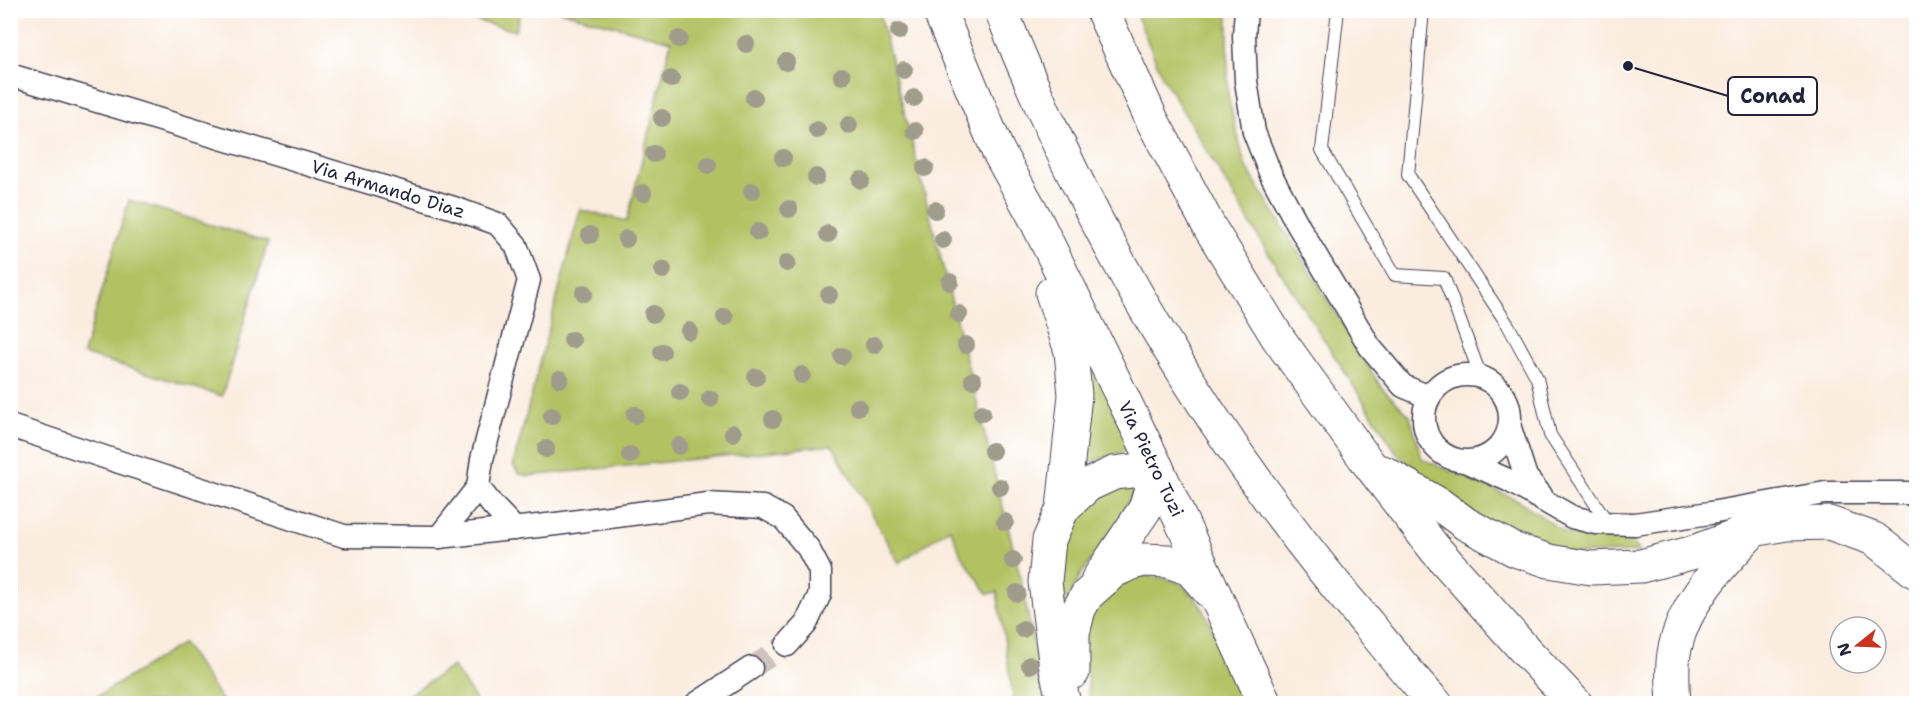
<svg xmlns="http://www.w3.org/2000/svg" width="1927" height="714" viewBox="0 0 1927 714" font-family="'Shantell Sans',sans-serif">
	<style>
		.green { fill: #b2c264; stroke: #6a7250; stroke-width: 1.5 }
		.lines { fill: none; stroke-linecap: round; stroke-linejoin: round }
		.street-tunnel { stroke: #cfc4bd; stroke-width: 22; stroke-dasharray: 22 11; stroke-linecap: butt }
		.lane-casing { stroke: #424053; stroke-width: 14 }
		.street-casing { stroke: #424053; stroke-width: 25 }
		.secondary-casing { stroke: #424053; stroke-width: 35 }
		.highway-casing { stroke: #424053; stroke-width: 35 }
		.lane { stroke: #fff; stroke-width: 12 }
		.street { stroke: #fff; stroke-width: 22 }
		.secondary { stroke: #fff; stroke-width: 33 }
		.highway { stroke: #fff; stroke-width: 33 }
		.tree { fill: #9f9c8c }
		.labels { text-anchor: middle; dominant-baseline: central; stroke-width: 5; stroke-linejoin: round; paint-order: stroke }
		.street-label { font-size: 18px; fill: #22223b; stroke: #fff }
		.leader { fill: none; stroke: #22223b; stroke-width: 2 }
		.callout-dot { fill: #22223b; stroke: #fff; stroke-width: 2 }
		.callout { fill: #fff; stroke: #22223b; stroke-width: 2 }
		.callout-label { font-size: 20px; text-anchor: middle; font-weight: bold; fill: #22223b }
	</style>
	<rect width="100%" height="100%" fill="#fff"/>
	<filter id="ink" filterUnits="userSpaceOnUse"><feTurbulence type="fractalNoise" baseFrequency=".0167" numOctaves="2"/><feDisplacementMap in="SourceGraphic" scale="12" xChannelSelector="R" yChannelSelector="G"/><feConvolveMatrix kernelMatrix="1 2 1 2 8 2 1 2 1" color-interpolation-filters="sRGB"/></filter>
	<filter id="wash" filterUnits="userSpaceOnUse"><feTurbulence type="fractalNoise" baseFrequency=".008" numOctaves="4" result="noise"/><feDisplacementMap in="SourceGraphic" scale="24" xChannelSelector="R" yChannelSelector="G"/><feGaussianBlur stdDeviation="1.35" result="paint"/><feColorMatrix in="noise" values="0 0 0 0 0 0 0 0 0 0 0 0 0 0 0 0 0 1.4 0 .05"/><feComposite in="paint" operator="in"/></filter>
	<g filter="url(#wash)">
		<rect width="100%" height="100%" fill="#faecde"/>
		<g class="green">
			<path d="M440 11H521L515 31Z"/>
			<path d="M559 11H879L1020 575 1045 703H1014L997 592 988 594 961 555 950 528 899 563 832 445 529 476 519 474 513 465 580 210 627 221 671 41Z"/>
			<path d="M1135 11H1228V96L1245 165 1381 387 1410 416 1422 459 1518 500 1567 534H1628L1639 552 1569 554 1483 519 1427 485 1396 452 1265 248 1162 76Z"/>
			<path d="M129 200 268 242 222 396 83 354Z"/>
			<path d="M1088 346 1135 450 1127 451 1084 464Z"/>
			<path d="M1131 486 1134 493 1097 553 1081 574 1070 596 1055 616 1062 529 1106 489Z"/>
			<path d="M1134 576C1171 577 1181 577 1204 610L1247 704H1090L1083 646 1094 603Z"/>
			<path d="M183 643 224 703H87Z"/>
			<path d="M453 666 478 703H396Z"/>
		</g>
	</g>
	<g filter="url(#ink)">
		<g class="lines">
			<path class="street-tunnel" d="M751 668 787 645"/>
			<g class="lane-casing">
				<g id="lane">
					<path d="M1338 10 1322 150 1395 275 1444 278 1481 377"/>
					<path d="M1423 10 1408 175 1508 325 1537 378 1550 435 1608 523"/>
				</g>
			</g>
			<g class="street-casing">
				<g id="street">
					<path d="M1246 10 1244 36 1246 81 1254 132 1271 175 1299 227 1370 347 1403 386 1429 397"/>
					<path d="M10 75 454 208 498 224 516 245 529 280 482 459 478 487 493 506 515 529"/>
					<circle cx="1467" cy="418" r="43"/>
					<path d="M10 426 344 536 439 537 556 524 708 504 763 507 783 518 808 548 820 571V594L806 624 787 645"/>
					<path d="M1510 428 1526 477 1541 495"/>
					<path d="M1467 462 1508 480 1572 517 1596 523 1635 524 1710 513 1825 493H1912L1916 498"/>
					<path d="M439 537 478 487"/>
					<path d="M696 704 751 668"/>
				</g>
			</g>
			<g class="secondary-casing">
				<g id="secondary">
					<path d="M939 10 998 151 1034 216 1157 468 1265 704"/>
					<path d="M1052 293 1071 351 1075 395 1063 508 1049 540 1045 582 1056 669 1064 704"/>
					<path d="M1063 508 1088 485 1114 473 1157 468"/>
					<path d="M1098 579 1145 509 1157 468"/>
					<path d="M1073 672V633L1079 609 1087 595 1114 571 1132 563 1144 560 1168 561 1190 569 1209 591"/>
				</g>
			</g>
			<g class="highway-casing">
				<g id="highway">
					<path d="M1001 10C1088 232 1213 443 1368 624 1390 651 1412 679 1436 704"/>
					<path d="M1102 10 1152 120 1210 228 1278 338 1369 464 1435 549 1524 649 1576 704"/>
					<path d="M1383 472 1440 505 1466 524 1515 550 1549 561 1591 568 1641 566 1691 553 1753 530 1786 524 1829 523 1874 539 1916 572"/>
					<path d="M1674 704C1673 685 1671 666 1675 648 1685 603 1718 568 1748 536"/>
				</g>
			</g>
			<use href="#lane" class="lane"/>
			<use href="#street" class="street"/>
			<use href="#secondary" class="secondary"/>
			<use href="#highway" class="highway"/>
		</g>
		<g class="tree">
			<circle cx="899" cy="31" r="9"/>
			<circle cx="679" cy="39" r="9"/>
			<circle cx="746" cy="44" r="9"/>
			<circle cx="786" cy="62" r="9"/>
			<circle cx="904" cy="70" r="9"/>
			<circle cx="842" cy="76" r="9"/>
			<circle cx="671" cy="79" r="9"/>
			<circle cx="754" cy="98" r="9"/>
			<circle cx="914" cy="98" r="9"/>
			<circle cx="662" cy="118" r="9"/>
			<circle cx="849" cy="125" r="9"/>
			<circle cx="817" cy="130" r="9"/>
			<circle cx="915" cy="131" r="9"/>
			<circle cx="654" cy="154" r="9"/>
			<circle cx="783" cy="158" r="9"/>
			<circle cx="708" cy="165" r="9"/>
			<circle cx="925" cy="168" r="9"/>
			<circle cx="816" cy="177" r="9"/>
			<circle cx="861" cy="180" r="9"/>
			<circle cx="752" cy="191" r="9"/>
			<circle cx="643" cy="193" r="9"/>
			<circle cx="789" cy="209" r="9"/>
			<circle cx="935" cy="210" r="9"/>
			<circle cx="758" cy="232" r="9"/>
			<circle cx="828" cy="234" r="9"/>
			<circle cx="590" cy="235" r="9"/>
			<circle cx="626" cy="239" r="9"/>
			<circle cx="943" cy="240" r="9"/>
			<circle cx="787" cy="263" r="9"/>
			<circle cx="663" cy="270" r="9"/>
			<circle cx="950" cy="282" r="9"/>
			<circle cx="584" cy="293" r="9"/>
			<circle cx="829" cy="295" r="9"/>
			<circle cx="653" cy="314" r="9"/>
			<circle cx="959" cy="314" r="9"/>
			<circle cx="725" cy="317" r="9"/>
			<circle cx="689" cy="331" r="9"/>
			<circle cx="572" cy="340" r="9"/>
			<circle cx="874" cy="345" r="9"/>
			<circle cx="966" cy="345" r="9"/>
			<circle cx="662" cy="352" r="9"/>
			<circle cx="842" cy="356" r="9"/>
			<circle cx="802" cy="375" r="9"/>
			<circle cx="756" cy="377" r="9"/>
			<circle cx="560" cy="379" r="9"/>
			<circle cx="973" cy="380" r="9"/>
			<circle cx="680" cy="392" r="9"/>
			<circle cx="710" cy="399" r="9"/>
			<circle cx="858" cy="407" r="9"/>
			<circle cx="982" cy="413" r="9"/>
			<circle cx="635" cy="415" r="9"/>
			<circle cx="552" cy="416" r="9"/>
			<circle cx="773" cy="419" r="9"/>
			<circle cx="733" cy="433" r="9"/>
			<circle cx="679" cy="446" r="9"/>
			<circle cx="546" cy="449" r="9"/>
			<circle cx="992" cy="451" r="9"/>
			<circle cx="630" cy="455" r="9"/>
			<circle cx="1000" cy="487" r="9"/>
			<circle cx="1005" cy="522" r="9"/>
			<circle cx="1013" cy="560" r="9"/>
			<circle cx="1017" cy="593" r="9"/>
			<circle cx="1023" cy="629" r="9"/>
			<circle cx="1030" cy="665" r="9"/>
		</g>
	</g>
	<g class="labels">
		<g class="street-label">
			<text transform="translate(388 189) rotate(17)">Via Armando Diaz</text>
			<text transform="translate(1151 459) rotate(64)">Via Pietro Tuzi</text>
		</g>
	</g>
	<path class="leader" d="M1628 66L1728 96"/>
	<circle class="callout-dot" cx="1628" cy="66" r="6"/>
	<rect class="callout" x="1728" y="77" width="89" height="38" rx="6"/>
	<g class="callout-label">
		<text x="1773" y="103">Conad</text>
	</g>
	<rect width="1927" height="714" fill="none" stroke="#fff" stroke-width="36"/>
	<g transform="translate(1858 645) rotate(252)"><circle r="28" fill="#ffffff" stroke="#a7a7b1" stroke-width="1.5"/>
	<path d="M0-4.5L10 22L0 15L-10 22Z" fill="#c8321e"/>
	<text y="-9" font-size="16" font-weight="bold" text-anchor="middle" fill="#22223b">N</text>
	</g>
</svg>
